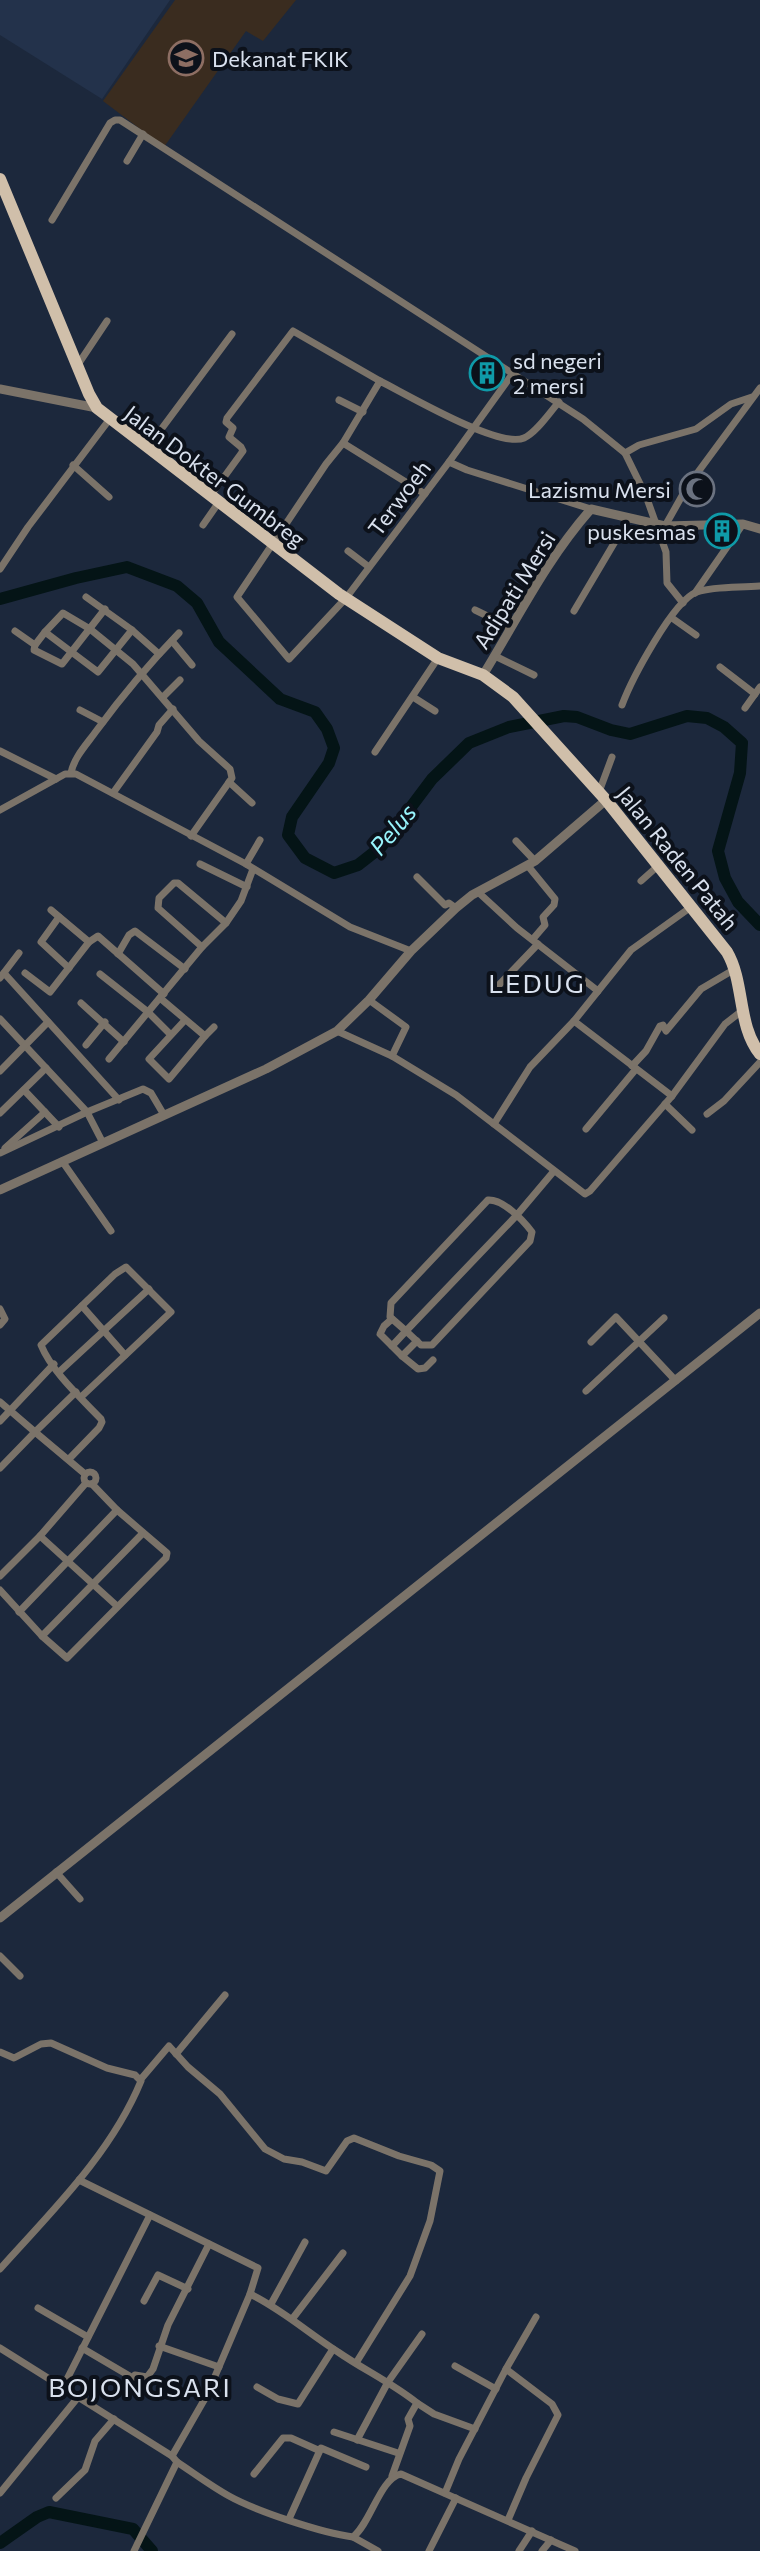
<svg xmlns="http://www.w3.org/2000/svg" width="760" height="2551" viewBox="0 0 760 2551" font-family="Commissioner,sans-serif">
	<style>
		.built { fill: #23324b }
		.education { fill: #3a2c1f }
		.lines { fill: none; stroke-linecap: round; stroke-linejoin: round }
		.river { stroke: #041416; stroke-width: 12 }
		.minor { stroke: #7b7369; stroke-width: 7 }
		.tertiary { stroke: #7b7369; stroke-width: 9 }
		.primary { stroke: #d0bfaa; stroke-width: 12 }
		.labels { text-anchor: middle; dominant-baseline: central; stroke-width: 8; stroke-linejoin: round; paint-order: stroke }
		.poi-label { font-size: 22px; fill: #d9e1ee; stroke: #0c111a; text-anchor: start }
		.street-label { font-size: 22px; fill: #d9e1ee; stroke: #0c111a }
		.water-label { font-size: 24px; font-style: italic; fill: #97f4fc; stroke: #0c111a }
		.quarter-label { font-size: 26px; letter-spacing: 2px; fill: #d9e1ee; stroke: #0c111a }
	</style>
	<rect width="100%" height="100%" fill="#1c283c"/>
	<path class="built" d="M0 0H170L102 99 0 35Z"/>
	<path class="education" d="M175 0H296L263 41 246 31 164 147 103 101Z"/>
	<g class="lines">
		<g class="river">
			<path d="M0 599 76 578 127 567 177 586 197 603 219 642 280 699 315 712 327 729 334 748 329 763 292 817 288 835 305 858 334 873 358 865 381 847 432 779 469 743 509 727 564 716 577 717 611 730 630 734 687 716 707 718 724 727 742 743 740 773 718 851 725 878 738 902 760 925"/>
			<path d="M0 2543 37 2517 49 2512 133 2529 152 2551"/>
		</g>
		<g class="minor">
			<path d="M127 161 143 134"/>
			<path d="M52 220 110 123 115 120H120L583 419 625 453 646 496 666 552 667 583 683 603"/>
			<path d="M77 366 107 321"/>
			<path d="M339 400 363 412"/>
			<path d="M559 402C549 413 537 432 524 438 499 449 406 394 380 381L343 443 326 464 237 597 289 659 346 598 449 462 467 470 591 509"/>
			<path d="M343 443 425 494"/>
			<path d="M148 447 232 334"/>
			<path d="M625 453 639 445 696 429 731 404 752 397"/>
			<path d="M449 462 513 373"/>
			<path d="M73 465 109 497"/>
			<path d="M211 495 243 451 241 447 229 437 233 428 226 422 227 418 293 331 380 381"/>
			<path d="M203 525 219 502"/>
			<path d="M665 526 687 487 760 388"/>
			<path d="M348 551 369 567"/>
			<path d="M0 569 28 527 109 420"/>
			<path d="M695 593 743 524"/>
			<path d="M86 597 132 630 159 654"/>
			<path d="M475 610 510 627"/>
			<path d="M574 611 629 518"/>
			<path d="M672 618 696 635"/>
			<path d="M15 631 35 645 45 632 98 672 132 630"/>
			<path d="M45 632 63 613 90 629 133 664 199 741 230 769 232 778 191 836"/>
			<path d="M172 641 192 665"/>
			<path d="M35 645 34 650 62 664 105 609"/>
			<path d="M495 656 534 675"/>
			<path d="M720 667 755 694"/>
			<path d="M163 697 180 680"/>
			<path d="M413 697 435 711"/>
			<path d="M622 705C631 681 673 600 697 592 716 586 740 588 760 586"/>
			<path d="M745 708 760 687"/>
			<path d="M80 710 103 722"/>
			<path d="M0 751 56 779"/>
			<path d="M375 752 438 658"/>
			<path d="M71 773C74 757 87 744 97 730 122 696 149 664 179 633"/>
			<path d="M229 782 252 803"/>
			<path d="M599 792 612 757"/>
			<path d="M113 793 157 732 159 725 173 709"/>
			<path d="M0 810 65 774H76L246 864 350 927 411 951"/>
			<path d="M516 841 535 861"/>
			<path d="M200 864 247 887"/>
			<path d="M246 864 260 840"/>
			<path d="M528 866 555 899 554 905 543 917 545 925 533 939"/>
			<path d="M417 877 445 905 449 903 456 908"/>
			<path d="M641 881 659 865"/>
			<path d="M478 892 517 928 598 991"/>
			<path d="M51 910 89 942"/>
			<path d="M59 917 41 942 69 968"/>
			<path d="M202 947 158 908 159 898 174 883H178L226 923"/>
			<path d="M118 954 129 935 135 931 185 969"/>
			<path d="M4 973 119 1100"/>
			<path d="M25 973 50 992 89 942 98 936 164 994"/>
			<path d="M100 974 148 1012 170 1034"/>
			<path d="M0 978 19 953"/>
			<path d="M496 988 538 944"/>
			<path d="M160 998 205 1036 169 1079 149 1059 185 1020"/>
			<path d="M369 1000 406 1027 392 1056"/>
			<path d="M81 1003 124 1042"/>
			<path d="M0 1019 87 1112 103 1143"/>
			<path d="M574 1021 672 1096"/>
			<path d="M337 1031 392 1056 456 1095 585 1194 590 1191 672 1096 725 1024 743 1010"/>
			<path d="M205 1036 214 1027"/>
			<path d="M86 1045 105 1022"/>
			<path d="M109 1059 202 947 226 923 241 901 253 869"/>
			<path d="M632 1066 646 1051 660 1026 663 1025 666 1031 701 989 735 969"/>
			<path d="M0 1071 48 1022"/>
			<path d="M24 1090 59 1127"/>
			<path d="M665 1104 692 1130"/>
			<path d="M0 1113 46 1068"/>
			<path d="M707 1114 724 1101 760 1062"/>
			<path d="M494 1124 530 1067 574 1021 631 950 691 907"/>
			<path d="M586 1129 636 1069"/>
			<path d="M5 1148 45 1112"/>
			<path d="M0 1153 87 1112 143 1089 151 1093 164 1115"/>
			<path d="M62 1161 111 1231"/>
			<path d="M82 1306 125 1355"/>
			<path d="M0 1309 5 1319 0 1325"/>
			<path d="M392 1319 384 1326 380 1334 402 1356"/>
			<path d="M417 1341 402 1356 418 1369 425 1368 433 1360"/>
			<path d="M591 1342 616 1317 676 1381"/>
			<path d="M392 1346 406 1331 421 1345H432L530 1241 532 1232C523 1220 503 1199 488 1200L391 1303 390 1317 406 1331 516 1216 554 1171"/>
			<path d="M59 1372 149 1289"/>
			<path d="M586 1391 664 1318"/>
			<path d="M76 1392 35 1432 85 1474"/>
			<path d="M0 1402 35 1432 0 1468"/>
			<path d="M0 1421 54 1364"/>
			<path d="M69 1459 99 1428 102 1422 101 1419C81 1398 52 1372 41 1345L115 1274 126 1267 171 1312 81 1397"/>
			<circle cx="90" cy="1478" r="6"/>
			<path d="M40 1536 117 1606"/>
			<path d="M0 1576 40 1536 86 1483"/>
			<path d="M0 1590 42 1636 67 1658 166 1558 167 1553 117 1510 92 1484"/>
			<path d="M19 1612 117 1510"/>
			<path d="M42 1636 143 1533"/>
			<path d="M56 1872 80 1899"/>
			<path d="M0 1956 20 1976"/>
			<path d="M0 2052 14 2058 41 2044 51 2043 107 2068 135 2075 141 2081C111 2154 51 2212 0 2269"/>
			<path d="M176 2054 225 1995"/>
			<path d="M141 2079 169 2046 188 2067 220 2094 265 2149 284 2159 302 2162 326 2171 347 2141 354 2138 399 2156 431 2165 440 2171 430 2221 410 2276 356 2363"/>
			<path d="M79 2180 258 2268 250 2294 207 2395 172 2456"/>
			<path d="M250 2294C283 2310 308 2333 338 2352 364 2370 392 2383 417 2403L408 2419 410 2426 392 2476"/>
			<path d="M144 2301 158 2275 188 2289"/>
			<path d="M271 2304 305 2242"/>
			<path d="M38 2308 88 2337"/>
			<path d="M293 2318 343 2253"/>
			<path d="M159 2346 219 2367"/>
			<path d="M0 2348 172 2456 177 2462C195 2474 211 2486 229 2496 256 2511 322 2533 353 2537 371 2523 380 2478 401 2474L575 2551"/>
			<path d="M82 2348 133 2378"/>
			<path d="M455 2366 496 2389"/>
			<path d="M506 2369 536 2317"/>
			<path d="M135 2375 147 2377 153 2369 168 2325 209 2244"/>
			<path d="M63 2387 150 2215"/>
			<path d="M257 2387 278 2399 298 2404 333 2349"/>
			<path d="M417 2403 434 2414 475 2429"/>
			<path d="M334 2432 398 2453"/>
			<path d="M357 2440 388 2382 422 2334"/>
			<path d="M254 2474 283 2438H291L318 2450"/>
			<path d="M0 2493 79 2396"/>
			<path d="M445 2493 459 2459 506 2369 552 2404 558 2415 526 2478 508 2520"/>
			<path d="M56 2498 85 2470 95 2441 114 2419"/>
			<path d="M289 2519 321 2448 366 2467"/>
			<path d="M353 2537 378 2551"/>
			<path d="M134 2551 177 2462"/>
			<path d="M429 2551 456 2498"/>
			<path d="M519 2551 532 2531"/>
			<path d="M542 2551 551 2540"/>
		</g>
		<g class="tertiary">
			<path d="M0 389 97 408"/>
			<path d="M483 675C518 618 546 560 591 509L665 526 743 524 760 529"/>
			<path d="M0 1190 266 1069 337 1031 369 1000 411 951 456 908 472 895 535 861 606 800"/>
			<path d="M0 1918 760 1313"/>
		</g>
		<path class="primary" d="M0 179 89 394 97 408 339 594 438 658 483 675 513 697 606 800 727 952C745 983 737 1025 760 1054"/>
	</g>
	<defs>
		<g id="university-ring" transform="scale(1.8)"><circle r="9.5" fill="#0c111a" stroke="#8d6e63" stroke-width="1.5"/><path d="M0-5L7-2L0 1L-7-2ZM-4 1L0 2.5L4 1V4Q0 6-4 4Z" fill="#8d6e63"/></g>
		<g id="building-ring" transform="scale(1.8)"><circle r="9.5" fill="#0c111a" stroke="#0f9aa8" stroke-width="1.5"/><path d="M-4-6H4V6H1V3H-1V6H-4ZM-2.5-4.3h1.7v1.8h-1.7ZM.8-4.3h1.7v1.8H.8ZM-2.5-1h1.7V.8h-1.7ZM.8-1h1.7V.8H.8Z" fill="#0f9aa8"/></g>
		<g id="mosque-ring" transform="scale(1.8)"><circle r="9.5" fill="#0c111a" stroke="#6b7280" stroke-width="1.5"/><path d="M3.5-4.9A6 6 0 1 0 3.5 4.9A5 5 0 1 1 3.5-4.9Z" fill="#6b7280"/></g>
	</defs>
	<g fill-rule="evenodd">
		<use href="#university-ring" x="186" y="58"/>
		<use href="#building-ring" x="487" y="373"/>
		<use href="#mosque-ring" x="697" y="489"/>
		<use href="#building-ring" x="722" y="531"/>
	</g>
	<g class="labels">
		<g class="poi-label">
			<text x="212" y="58">Dekanat FKIK</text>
			<text x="513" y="360">sd negeri<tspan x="513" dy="25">2 mersi</tspan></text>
			<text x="671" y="489" text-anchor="end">Lazismu Mersi</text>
			<text x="696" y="531" text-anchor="end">puskesmas</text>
		</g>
		<g class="street-label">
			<text transform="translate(215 476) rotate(37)">Jalan Dokter Gumbreg</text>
			<text transform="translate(399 498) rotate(-53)">Terwoeh</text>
			<text transform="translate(514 590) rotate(-58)">Adipati Mersi</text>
			<text transform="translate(678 858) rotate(51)">Jalan Raden Patah</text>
		</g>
		<g class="water-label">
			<text transform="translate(392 829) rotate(-50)">Pelus</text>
		</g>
		<g class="quarter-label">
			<text x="537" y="982">LEDUG</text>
			<text x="140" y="2386">BOJONGSARI</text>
		</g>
	</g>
</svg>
